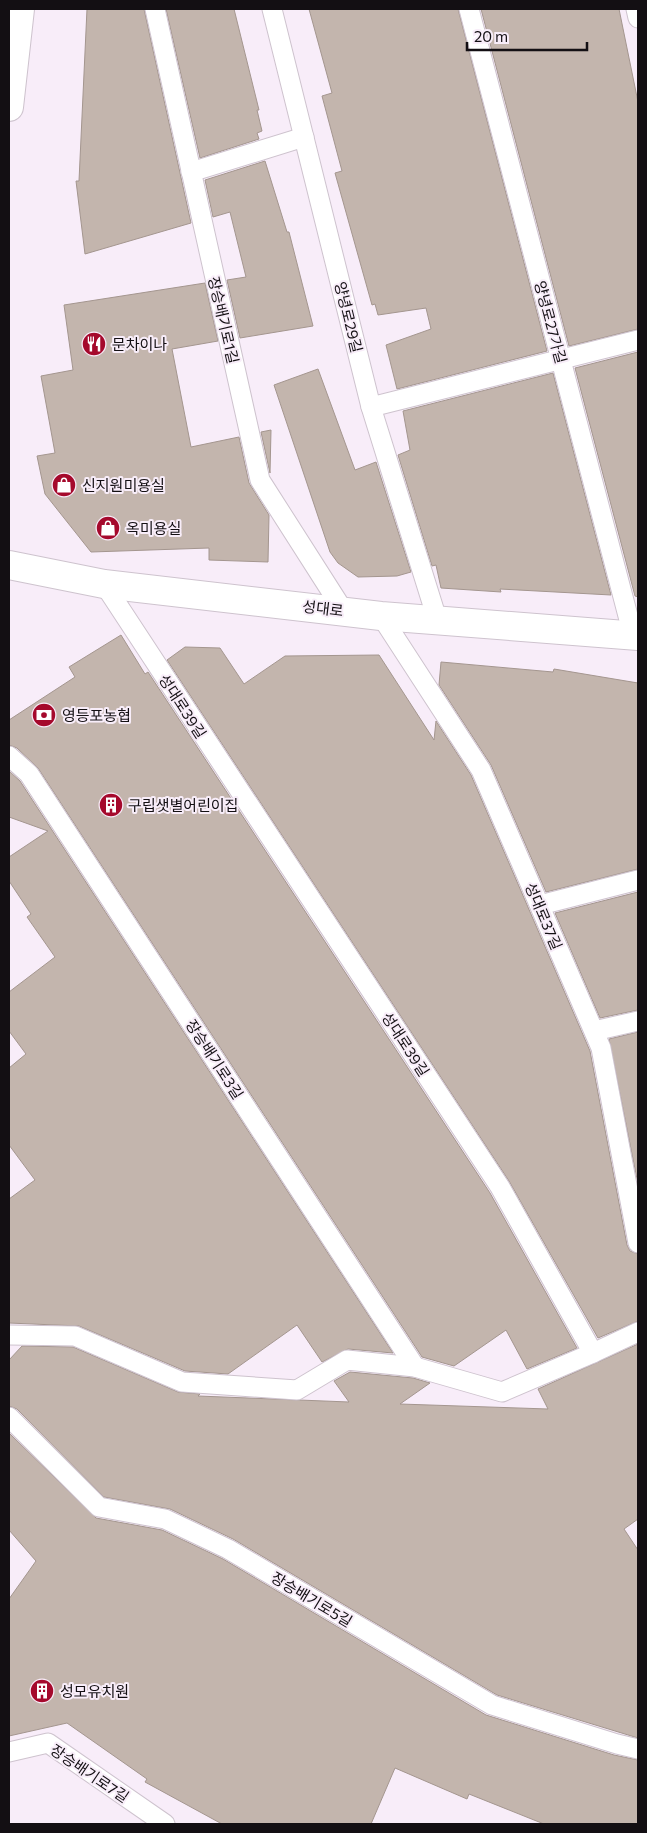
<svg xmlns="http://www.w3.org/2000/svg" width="647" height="1833" viewBox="0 0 647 1833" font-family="Commissioner,'Noto Sans KR',sans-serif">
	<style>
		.building { fill: #c3b5ad; stroke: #a4968f }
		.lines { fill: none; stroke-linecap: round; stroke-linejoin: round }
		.lane-casing { stroke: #cec3ce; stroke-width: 21 }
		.secondary-casing { stroke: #cec3ce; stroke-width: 30 }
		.lane { stroke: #fff; stroke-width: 19 }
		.secondary { stroke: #fff; stroke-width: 28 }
		.labels { text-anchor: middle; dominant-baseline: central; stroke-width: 4; stroke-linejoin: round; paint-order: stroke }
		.street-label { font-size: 15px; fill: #130f13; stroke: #f8edf9 }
		.poi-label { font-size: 15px; fill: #130f13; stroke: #f8edf9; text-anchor: start }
	</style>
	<rect width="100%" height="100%" fill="#f8edf9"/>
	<g class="building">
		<path d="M87 9H144L191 223 85 254 76 181H79Z"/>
		<path d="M166 9H234L259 110H257L262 131 257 133 259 139 200 158Z"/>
		<path d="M309 9H458L547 351 397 389 386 345 431 329 426 308 378 315 375 304 372 305 335 173 342 171 322 96 332 93Z"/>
		<path d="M481 9H619L638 102V329L569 346Z"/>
		<path d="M265 161 287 232H289L313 326 240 338 227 280 246 277 230 212 213 217 205 180Z"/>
		<path d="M205 283 218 341 172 349 191 447 239 437 249 483 269 515 268 562 209 560V548L91 552 45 494 37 456 55 453 41 376 73 370 64 305Z"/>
		<path d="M638 352V597L635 596 575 368Z"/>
		<path d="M318 369 355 470 376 462 411 572 397 576 358 577 338 563 330 552 274 385Z"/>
		<path d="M553 373 611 595 500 589 501 592 441 588 436 565 432 566 398 455 410 450 403 411Z"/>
		<path d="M271 430 270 473 261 432Z"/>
		<path d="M121 635 145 674 148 672 490 1193 577 1348 527 1369 506 1330 454 1366 422 1357 38 768 17 748 9 745V720L75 677 69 667Z"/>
		<path d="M185 647 220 648 244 684 285 656 379 655 434 740 436 721 471 775 590 1051 627 1245 630 1251 638 1254V1321L598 1338 509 1181 167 660Z"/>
		<path d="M441 662 553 672 554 669 638 683V869L546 892 491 765 439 685Z"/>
		<path d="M9 771 20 781 393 1353 348 1349 322 1362 297 1325 228 1374 185 1371 79 1326 9 1323V1199L35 1180 9 1145V1068L26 1054 9 1031V992L55 957 27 917 31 914 9 881V857L48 831 9 817Z"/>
		<path d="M638 892V1010L600 1018 555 913Z"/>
		<path d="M638 1032V1184L609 1039Z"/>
		<path d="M638 1344V1519L624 1529 638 1550V1738L497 1695 233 1539 170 1509 104 1497 17 1409 9 1406V1360L22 1346 73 1347 178 1392 200 1394 198 1396 349 1402 334 1381 350 1372 413 1378 430 1383 400 1404 548 1409 538 1389Z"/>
		<path d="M9 1433 96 1518 162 1530 223 1559 486 1715 614 1755 638 1760V1824H544L469 1794 467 1799 395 1768 371 1824H222L145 1782 147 1779 67 1723 9 1736V1599L36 1561 9 1530Z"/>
	</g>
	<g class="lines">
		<g class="lane-casing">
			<g id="lane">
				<path d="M155 9 260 480 343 610"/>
				<path d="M272 9 371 407 438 622"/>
				<path d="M469 9 633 635"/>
				<path d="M636 9 638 18"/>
				<path d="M191 172 304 137"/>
				<path d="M371 407 638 340"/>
				<path d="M381 616 481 770 601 1048 638 1243"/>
				<path d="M9 756 29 774 415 1367"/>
				<path d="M540 905 638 880"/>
				<path d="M594 1031 638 1021"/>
				<path d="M9 1335 75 1336 182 1382 297 1390 347 1360 415 1367 502 1392 593 1353 500 1187 104 584"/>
				<path d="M593 1353 638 1332"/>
				<path d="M9 1417 99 1507 165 1519 228 1549 492 1705 617 1744 638 1749"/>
				<path d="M9 1752 48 1743 165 1824"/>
			</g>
		</g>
		<g class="secondary-casing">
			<g id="secondary">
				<path d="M9 107 20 9"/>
				<path d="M9 565 104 584 381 616 638 636"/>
			</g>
		</g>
		<use href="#lane" class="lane"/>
		<use href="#secondary" class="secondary"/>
	</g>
	<defs>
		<g id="restaurant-disc" transform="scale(1.25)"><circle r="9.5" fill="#a5092c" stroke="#f8edf9"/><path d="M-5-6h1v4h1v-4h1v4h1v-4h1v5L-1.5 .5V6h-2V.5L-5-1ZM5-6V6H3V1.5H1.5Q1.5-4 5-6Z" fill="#fff"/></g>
		<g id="shop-disc" transform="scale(1.25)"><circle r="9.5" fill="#a5092c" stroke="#f8edf9"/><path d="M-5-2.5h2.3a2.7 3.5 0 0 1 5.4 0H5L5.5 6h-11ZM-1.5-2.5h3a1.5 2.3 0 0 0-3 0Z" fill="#fff"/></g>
		<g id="bank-disc" transform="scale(1.25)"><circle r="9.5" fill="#a5092c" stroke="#f8edf9"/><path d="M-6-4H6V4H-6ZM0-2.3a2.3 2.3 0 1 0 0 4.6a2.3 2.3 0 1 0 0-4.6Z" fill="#fff"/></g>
		<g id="building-disc" transform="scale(1.25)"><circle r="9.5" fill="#a5092c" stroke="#f8edf9"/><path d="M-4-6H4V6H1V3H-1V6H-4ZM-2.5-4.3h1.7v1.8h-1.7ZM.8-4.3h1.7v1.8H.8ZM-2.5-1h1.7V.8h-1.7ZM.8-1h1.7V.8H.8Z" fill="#fff"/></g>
	</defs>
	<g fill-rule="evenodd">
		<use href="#restaurant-disc" x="94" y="344"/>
		<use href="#shop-disc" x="64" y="485"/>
		<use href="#shop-disc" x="108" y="528"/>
		<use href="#bank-disc" x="44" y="715"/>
		<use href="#building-disc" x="111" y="805"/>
		<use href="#building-disc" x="42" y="1691"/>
	</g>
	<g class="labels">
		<g class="street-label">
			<text transform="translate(349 317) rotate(76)">양녕로29길</text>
			<text transform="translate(224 320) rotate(77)">장승배기로1길</text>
			<text transform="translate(551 322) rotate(75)">양녕로27가길</text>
			<text transform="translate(323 608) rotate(7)">성대로</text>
			<text transform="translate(183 706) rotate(57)">성대로39길</text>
			<text transform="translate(544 916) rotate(67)">성대로37길</text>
			<text transform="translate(406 1044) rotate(57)">성대로39길</text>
			<text transform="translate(215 1059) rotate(57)">장승배기로3길</text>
			<text transform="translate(312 1599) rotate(31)">장승배기로5길</text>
			<text transform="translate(90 1773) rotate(34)">장승배기로7길</text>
		</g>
		<g class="poi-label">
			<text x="112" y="344">문차이나</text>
			<text x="82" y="485">신지원미용실</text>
			<text x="126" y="528">옥미용실</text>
			<text x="62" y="715">영등포농협</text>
			<text x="128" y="805">구립샛별어린이집</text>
			<text x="60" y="1691">성모유치원</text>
		</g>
	</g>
	<rect width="647" height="1833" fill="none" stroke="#130f13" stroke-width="20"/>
	<path d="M467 42v8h120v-8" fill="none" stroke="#130f13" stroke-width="2.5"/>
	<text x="474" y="42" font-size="15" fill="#130f13" stroke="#f8edf9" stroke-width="4" paint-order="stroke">20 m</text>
</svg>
